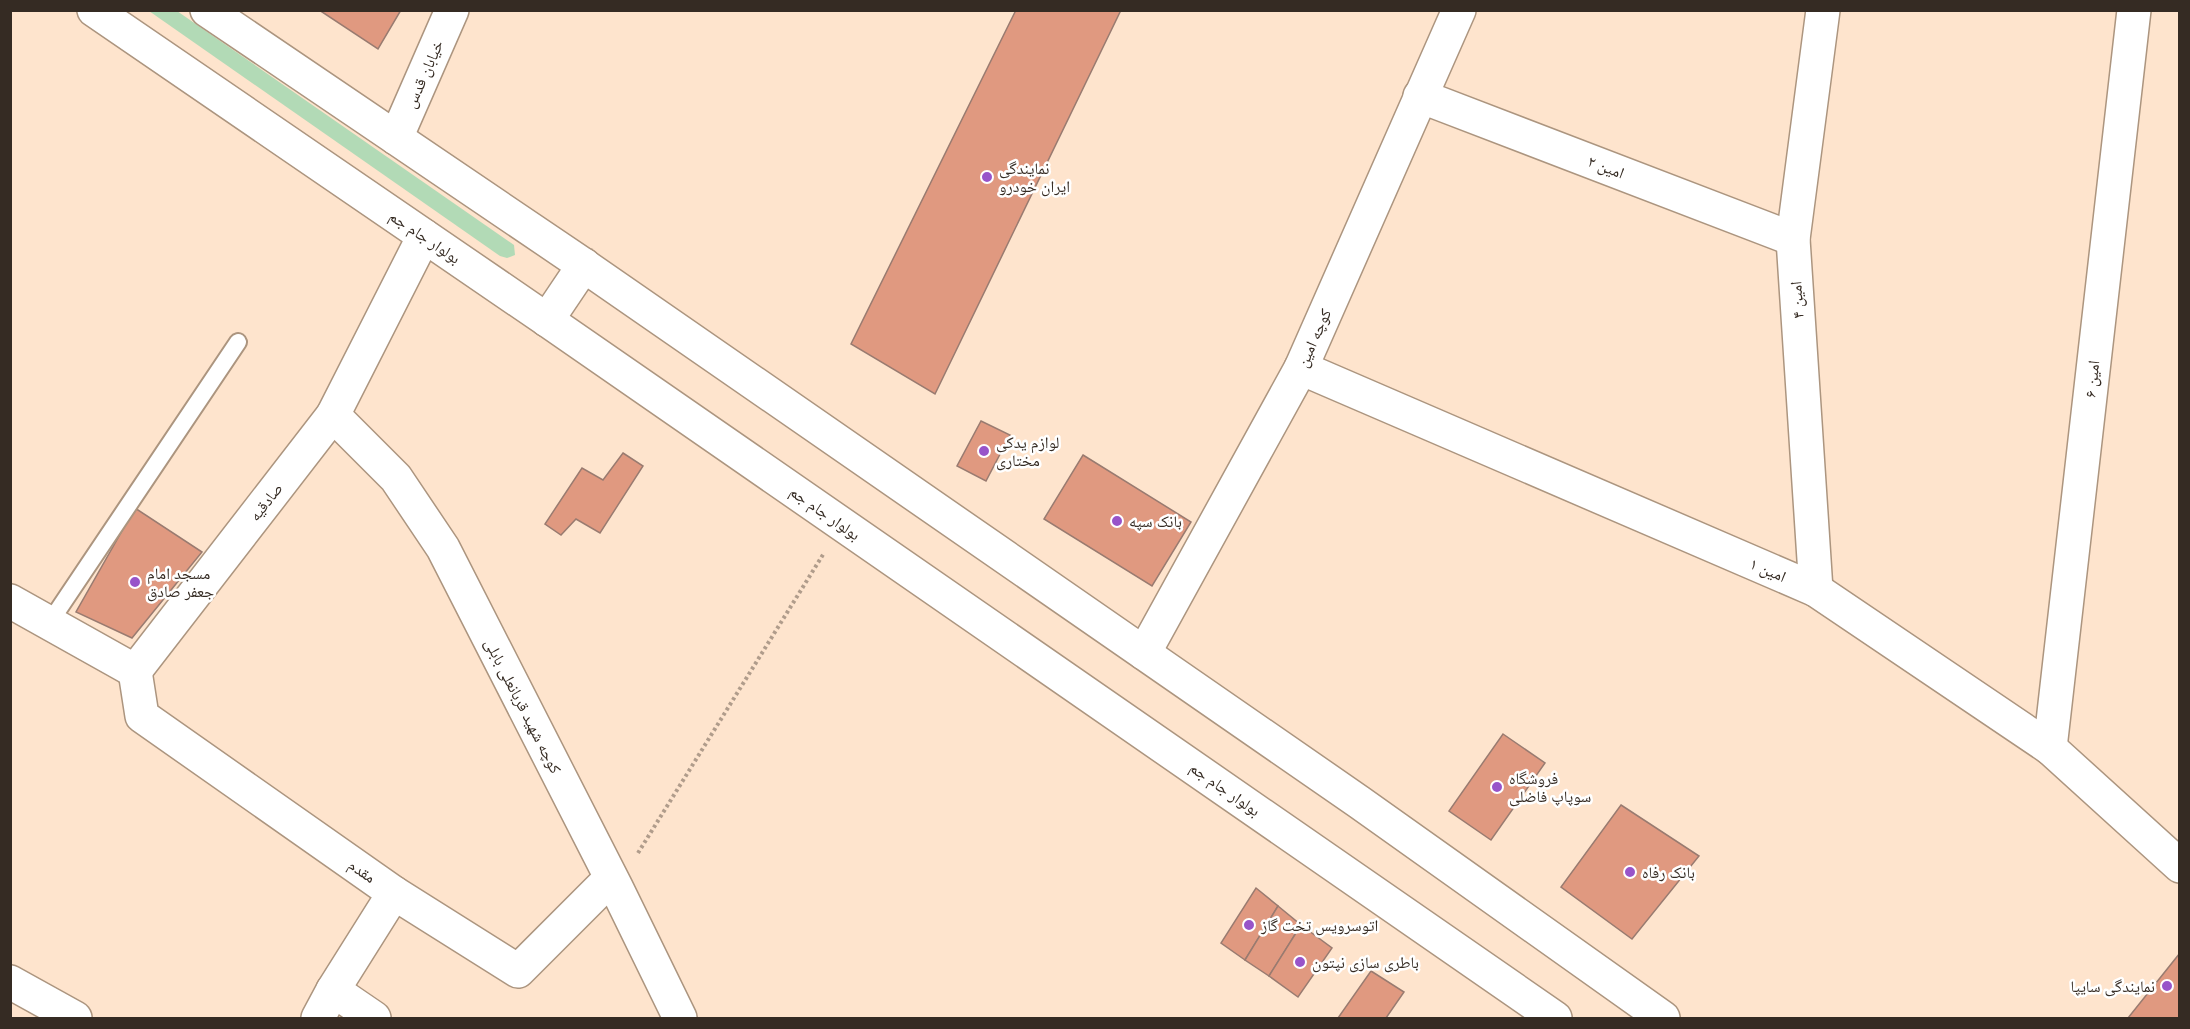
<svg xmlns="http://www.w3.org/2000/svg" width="2190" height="1029" viewBox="0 0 2190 1029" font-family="'Space Grotesk','Noto Naskh Arabic',sans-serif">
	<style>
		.green { fill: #b2dab6 }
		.building { fill: #e09980; stroke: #997b70; stroke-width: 1.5 }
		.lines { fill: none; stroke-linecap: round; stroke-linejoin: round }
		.service-casing { stroke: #ac957f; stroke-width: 20 }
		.minor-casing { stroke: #ac957f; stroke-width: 36 }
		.secondary-casing { stroke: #ac957f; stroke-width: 36 }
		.path { stroke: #b09c8b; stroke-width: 4; stroke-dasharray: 3 3; stroke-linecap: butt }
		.service { stroke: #fff; stroke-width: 16 }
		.minor { stroke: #fff; stroke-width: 33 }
		.secondary { stroke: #fff; stroke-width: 33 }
		.poi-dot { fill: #9854c9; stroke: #fff; stroke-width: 2 }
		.labels { text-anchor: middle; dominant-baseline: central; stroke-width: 5; stroke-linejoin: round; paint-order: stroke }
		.street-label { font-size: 16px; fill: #352b23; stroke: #fff }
		.poi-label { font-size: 16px; fill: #352b23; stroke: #fff; text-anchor: start }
	</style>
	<rect width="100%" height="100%" fill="#fee4cd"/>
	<path class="green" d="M149 11H177L514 245 515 255 507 258 500 256Z"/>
	<g class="building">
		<path d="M319 10H401L378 49Z"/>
		<path d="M1016 10H1121L935 394 851 344Z"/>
		<path d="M981 421 1010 435 986 481 957 466Z"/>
		<path d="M623 453 643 466 600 533 576 519 561 535 545 524 582 468 603 480Z"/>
		<path d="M1083 455 1191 522 1152 586 1044 519Z"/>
		<path d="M135 508 202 552 132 638 76 612Z"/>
		<path d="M1503 734 1545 763 1491 840 1449 811Z"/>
		<path d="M1621 805 1699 856 1632 939 1561 887Z"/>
		<path d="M1256 888 1278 906 1245 960 1221 943Z"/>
		<path d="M1278 906 1301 925 1269 976 1245 960Z"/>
		<path d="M1301 925 1332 948 1298 997 1269 976Z"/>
		<path d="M2180 953V1018H2128Z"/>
		<path d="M1371 971 1404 992 1386 1018H1338Z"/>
	</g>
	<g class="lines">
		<g class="service-casing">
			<path id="service" d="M50 622 238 342"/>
		</g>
		<g class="minor-casing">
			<g id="minor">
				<path d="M1420 96 1793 239"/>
				<path d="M396 138 452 10"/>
				<path d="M1301 368 1816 590 2050 748 2180 866"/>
				<path d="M333 415 396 478 443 548 616 887 680 1018"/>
				<path d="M1816 590 1793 239 1823 10"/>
				<path d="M10 601 135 671"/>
				<path d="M1144 653 1301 368 1459 10"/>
				<path d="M135 671 142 716 394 893 518 971 610 879"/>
				<path d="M135 671 333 415 424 236"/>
				<path d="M2050 748 2134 10"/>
				<path d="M10 982 75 1018"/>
				<path d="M333 990 374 1018"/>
				<path d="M318 1018 333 990 394 893"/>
			</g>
		</g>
		<g class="secondary-casing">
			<g id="secondary">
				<path d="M94 10 547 320 1555 1018"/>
				<path d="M207 10 579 262 1359 802 1663 1018"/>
				<path d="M547 320 584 265"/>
			</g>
		</g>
		<path class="path" d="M638 853 824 553"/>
		<use href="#service" class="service"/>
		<use href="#minor" class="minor"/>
		<use href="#secondary" class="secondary"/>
	</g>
	<g class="poi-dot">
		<circle cx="987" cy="177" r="6"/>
		<circle cx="984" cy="451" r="6"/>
		<circle cx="1117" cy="521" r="6"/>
		<circle cx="135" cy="582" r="6"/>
		<circle cx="1497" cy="787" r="6"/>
		<circle cx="1630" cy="872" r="6"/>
		<circle cx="1249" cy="925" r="6"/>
		<circle cx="1300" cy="962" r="6"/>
		<circle cx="2167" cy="986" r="6"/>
	</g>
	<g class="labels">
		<g class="street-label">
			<text transform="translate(424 74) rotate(-66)">خیابان قدس</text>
			<text transform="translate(1606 167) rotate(21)">امین ۲</text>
			<text transform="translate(425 237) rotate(34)">بولوار جام جم</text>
			<text transform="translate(1797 300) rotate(-94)">امین ۴</text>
			<text transform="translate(1314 338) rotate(-66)">کوچه امین</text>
			<text transform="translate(2092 379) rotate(-84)">امین ۶</text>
			<text transform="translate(266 502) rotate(-52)">صادقیه</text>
			<text transform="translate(825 513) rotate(35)">بولوار جام جم</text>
			<text transform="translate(1768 570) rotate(23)">امین ۱</text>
			<text transform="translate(523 706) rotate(63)">کوچه شهید قربانعلی بابلی</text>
			<text transform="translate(1225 789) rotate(35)">بولوار جام جم</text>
			<text transform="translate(362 871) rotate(35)">مقدم</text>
		</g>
		<g class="poi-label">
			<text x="999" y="168">نمایندگی<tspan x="999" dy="18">ایران خودرو</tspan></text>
			<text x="996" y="442">لوازم یدکی<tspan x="996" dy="18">مختاری</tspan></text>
			<text x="1129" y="521">بانک سپه</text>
			<text x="147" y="573">مسجد امام<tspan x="147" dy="18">جعفر صادق</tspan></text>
			<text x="1509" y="778">فروشگاه<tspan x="1509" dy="18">سوپاپ فاضلی</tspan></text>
			<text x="1642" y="872">بانک رفاه</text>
			<text x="1261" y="925">اتوسرویس تخت گاز</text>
			<text x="1312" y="962">باطری سازی نپتون</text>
			<text x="2155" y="986" text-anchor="end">نمایندگی سایپا</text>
		</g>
	</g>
	<rect width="2190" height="1029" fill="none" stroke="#352b23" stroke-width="24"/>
</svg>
